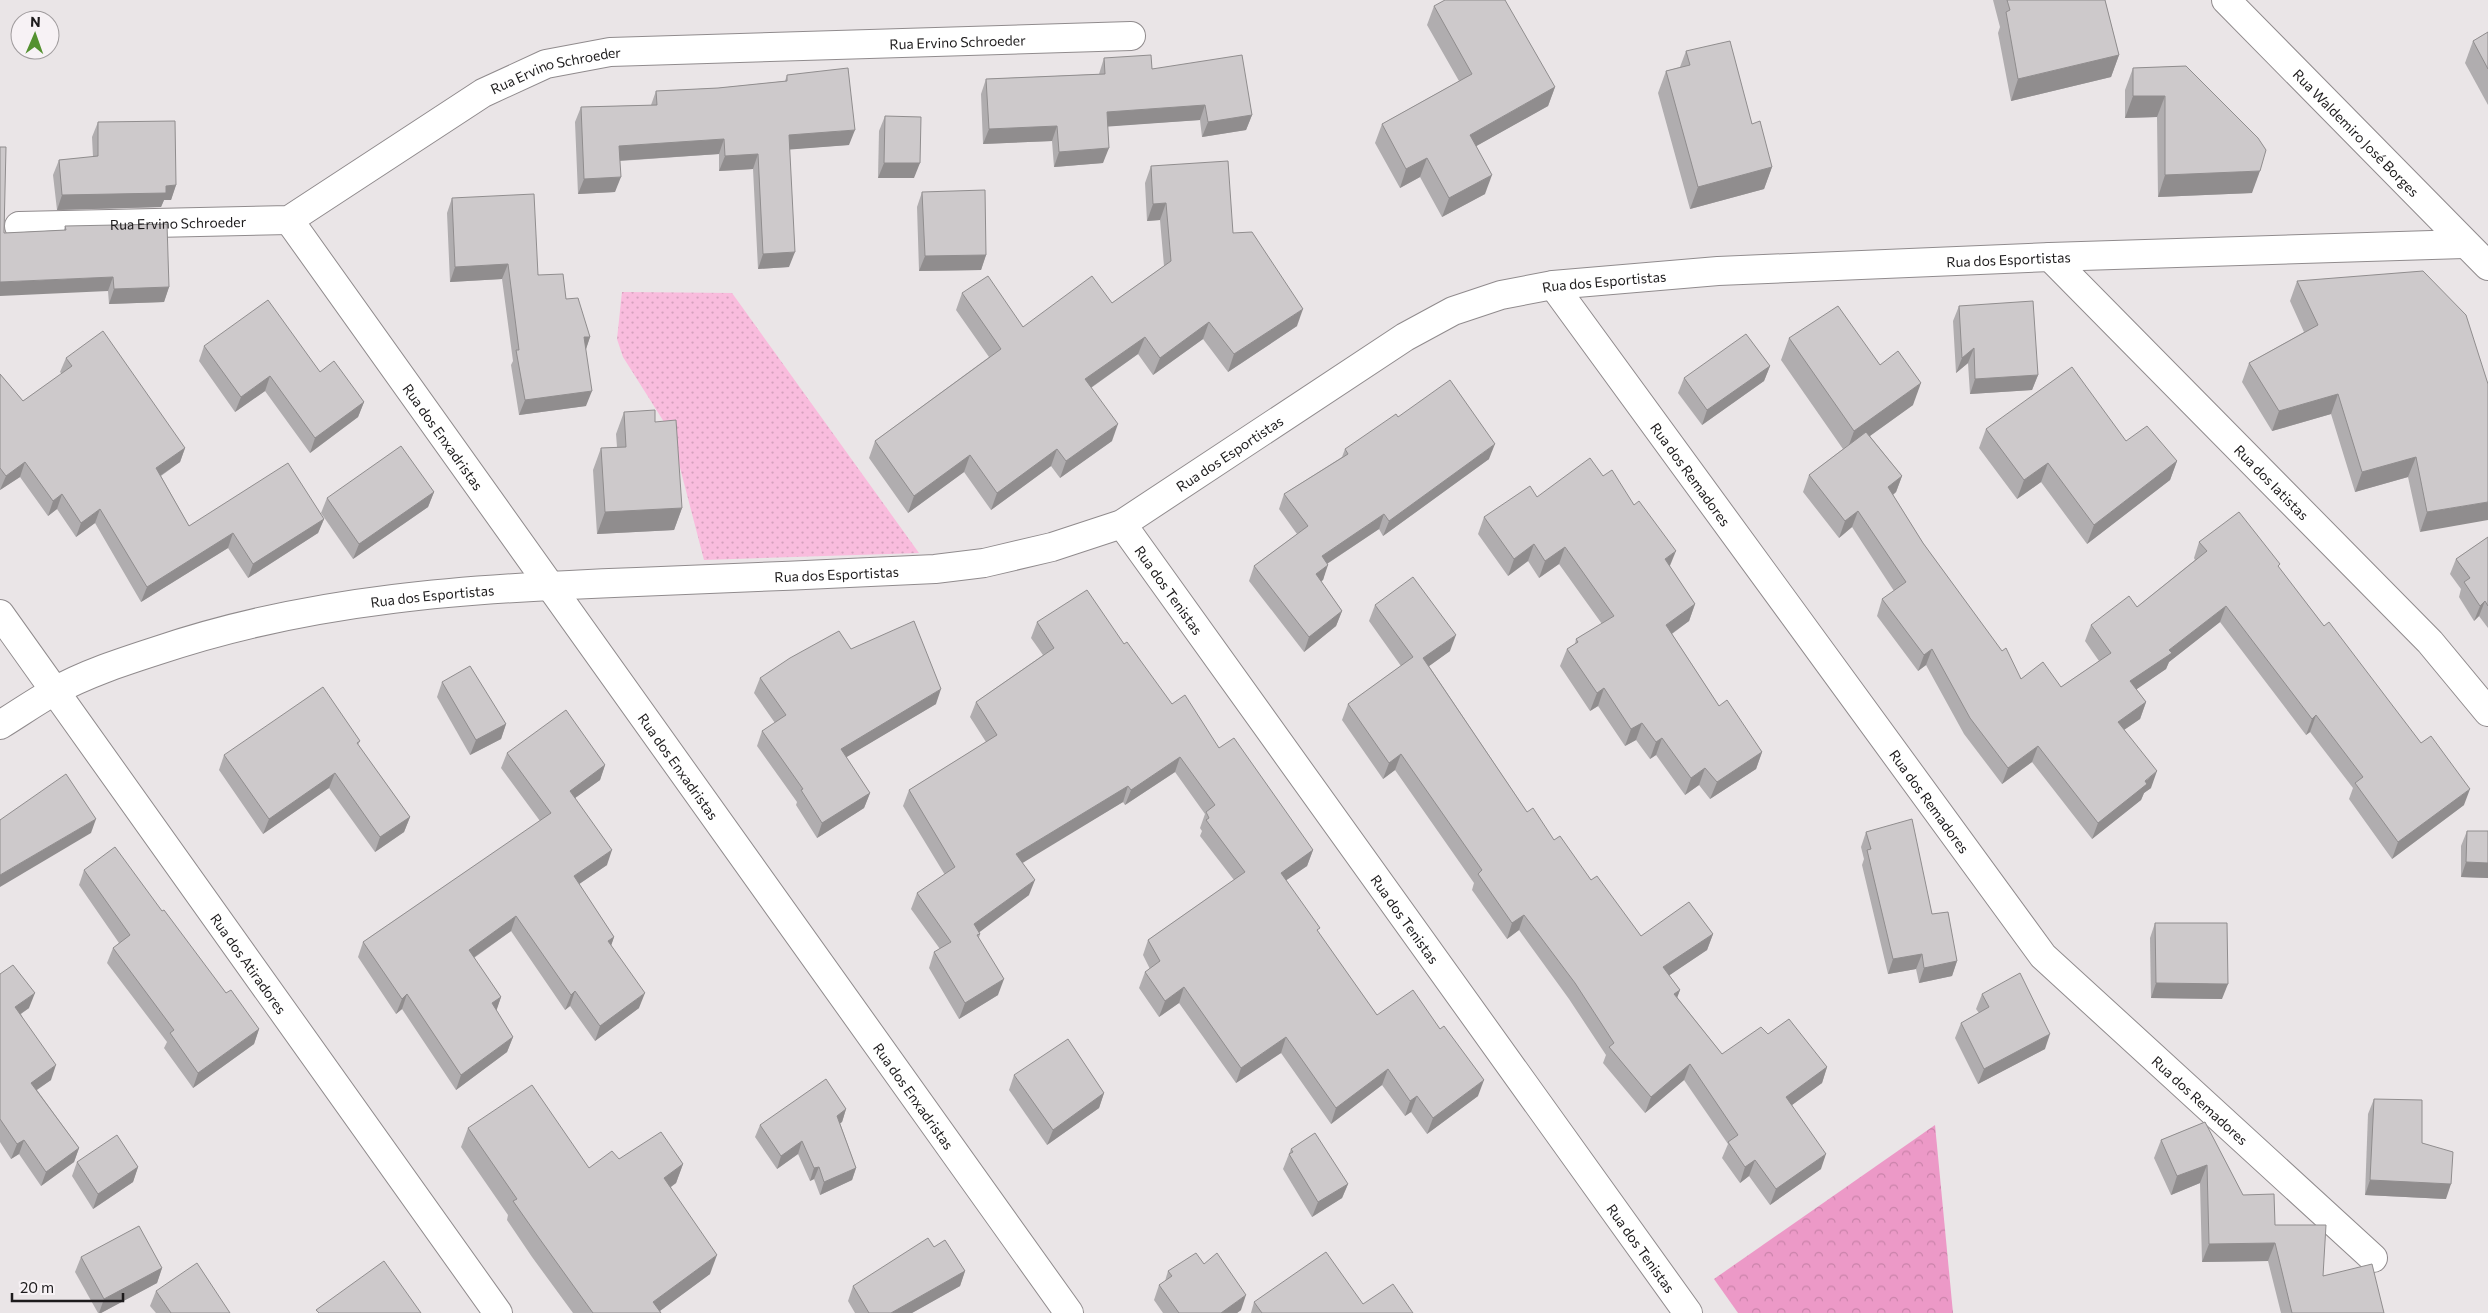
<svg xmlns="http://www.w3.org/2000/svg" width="2488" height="1313" viewBox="0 0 2488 1313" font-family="Commissioner,sans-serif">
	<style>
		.grass { fill: url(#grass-dots) }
		.forest { fill: url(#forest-crowns) }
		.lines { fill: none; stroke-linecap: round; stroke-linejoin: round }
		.minor-casing { stroke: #908b8d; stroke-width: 30 }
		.secondary-casing { stroke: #908b8d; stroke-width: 30 }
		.minor { stroke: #fff; stroke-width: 28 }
		.secondary { stroke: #fff; stroke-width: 28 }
		.wall { fill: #b0adaf }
		.shaded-wall { fill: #908d8e }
		.building { fill: #cdc9cb; stroke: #908d8e }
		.labels { text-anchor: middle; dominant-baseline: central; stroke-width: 4.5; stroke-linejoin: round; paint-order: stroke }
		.street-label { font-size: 14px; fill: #1d1b1c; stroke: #f7f2f5 }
	</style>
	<defs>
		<pattern id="grass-dots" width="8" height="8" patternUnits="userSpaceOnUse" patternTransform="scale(1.25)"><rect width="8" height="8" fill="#f9bcdd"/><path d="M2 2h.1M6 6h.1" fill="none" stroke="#d5a1bd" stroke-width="1.8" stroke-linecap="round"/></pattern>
		<pattern id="forest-crowns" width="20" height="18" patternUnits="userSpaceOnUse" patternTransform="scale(1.25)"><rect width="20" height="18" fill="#ec99c7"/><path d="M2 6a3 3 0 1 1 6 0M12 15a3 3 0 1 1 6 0" fill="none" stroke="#ca83aa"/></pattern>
	</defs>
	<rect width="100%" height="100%" fill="#eae5e7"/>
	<path class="grass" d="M622 292 732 293 919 553 704 560 671 433 623 357 617 339Z"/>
	<path class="forest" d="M1935 1125 1953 1313H1738L1714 1279Z"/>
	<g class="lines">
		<g class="minor-casing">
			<g id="minor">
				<path id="s1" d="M289 220 1069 1313"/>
				<path id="s2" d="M19 226 289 220 483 93 546 64 610 52 1131 36"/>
				<path id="s3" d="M2050 257 2430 642 2488 712"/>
				<path id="s4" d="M1553 285 2043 956 2373 1258"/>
				<path id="s5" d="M1122 524 1688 1313"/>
				<path id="s6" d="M0 614 498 1313"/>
				<path id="s7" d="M0 725C18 714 35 702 53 692 85 674 122 662 156 651 312 598 473 588 637 582 736 578 836 574 935 569L984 563 1052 547 1122 524 1405 337 1453 311 1501 295 1553 285 1718 271 2050 257 2464 244"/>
			</g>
		</g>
		<g class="secondary-casing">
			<g id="secondary">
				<path id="s8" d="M2226 0 2488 266"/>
			</g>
		</g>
		<use href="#minor" class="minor"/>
		<use href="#secondary" class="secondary"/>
	</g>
	<g class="wall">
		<path d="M1993 0H2105L2119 55 2111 77 2011 101 1998 33 2000 27Z"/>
		<path d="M1434 6 1555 87 1548 106 1476 146 1485 194 1442 217 1420 177 1400 188 1375 143 1382 124 1459 81 1427 25Z"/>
		<path d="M2488 32V105L2465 63 2473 41Z"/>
		<path d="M1686 51 1752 124 1772 167 1764 189 1690 209 1658 93 1666 71 1680 67Z"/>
		<path d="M1104 58 1152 69 1252 115 1246 130 1202 137 1200 120 1108 126 1103 163 1054 167 1052 141 983 144 981 94 986 79 1099 74Z"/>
		<path d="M2186 66 2252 193 2158 197 2157 117 2125 118V90L2133 68Z"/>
		<path d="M787 75 849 145 790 149 789 267 758 269 753 169 719 171V154L620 161 615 192 578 194 575 122 581 107 651 105 656 91 718 88 785 81Z"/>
		<path d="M885 116 914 178H878L879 131Z"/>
		<path d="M98 122 176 185 171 200H164L161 207 57 210 53 175 59 160 93 157 92 137Z"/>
		<path d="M1151 166 1233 233 1297 326 1228 372 1203 339 1153 375 1138 354 1091 388 1112 441 1060 478 1051 466 991 510 964 472 908 513 869 458 875 441 989 357 956 310 962 293 1023 327 1112 303 1164 266 1160 220 1147 221 1145 183Z"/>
		<path d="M922 192 986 255 981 270 919 271 917 207Z"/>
		<path d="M452 198 566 299 590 337 586 349V406L519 415 511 365 513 361 502 279 450 282 447 213Z"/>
		<path d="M65 226 169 287 164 302 109 304 108 291 4 233 64 230Z"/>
		<path d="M2297 281 2488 384 2420 532 2408 477 2355 492 2331 414 2272 431 2242 382 2249 363 2304 332 2290 301Z"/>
		<path d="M1959 306 2038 375 2032 390 1970 394 1968 363 1956 373 1953 321Z"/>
		<path d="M1789 338 1880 365 1913 405 1870 436 1902 476 1896 492 1893 495 1923 543 2021 679 2061 687 2099 661 2085 641 2091 625 2137 607 2195 560 2194 558 2199 542 2279 568 2324 626 2464 805 2392 859 2349 799 2353 788 2310 732 2306 735 2220 622 2169 662 2166 669 2136 689 2146 702 2140 719 2124 730 2151 788 2144 793 2141 800 2092 839 2032 762 2002 784 1964 734 1926 665 1918 671 1877 616 1882 599 1894 591 1852 527 1839 538 1803 492 1809 475 1843 449 1781 360Z"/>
		<path d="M204 346 320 372 364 402 358 417 310 453 265 391 235 412 199 361Z"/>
		<path d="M66 358 185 448 180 462 161 476 189 526 324 519 318 533 248 578 228 548 141 602 95 523 76 537 57 509 48 516 20 477 0 490V374L23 401 62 374 60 372Z"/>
		<path d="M1770 366 1764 381 1702 425 1678 393 1684 378Z"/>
		<path d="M624 412 682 508 674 530 597 534 593 470 601 448 617 447 616 434Z"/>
		<path d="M1398 417 1489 459 1383 536 1379 529 1327 564 1323 580 1321 581 1342 611 1336 626 1304 652 1249 581 1254 566 1297 534 1279 509 1284 494 1342 457 1345 449Z"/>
		<path d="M1986 429 2126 441 2177 461 2170 480 2087 544 2041 482 2017 499 1979 448Z"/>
		<path d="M434 492 428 507 353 559 321 513 327 498Z"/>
		<path d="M1537 497 1670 567 1695 604 1689 621 1672 634 1719 706 1762 752 1756 769 1710 799 1699 785 1685 795 1656 755 1650 759 1636 740 1625 746 1598 706 1590 711 1560 666 1567 649 1575 644 1576 639 1602 624 1559 564 1539 578 1528 561 1508 576 1478 534 1484 517Z"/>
		<path d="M2488 537V628L2479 616 2474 621 2459 597 2461 589 2450 574 2456 559Z"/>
		<path d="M1375 605 1450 651 1429 666 1527 812 1554 840 1591 880 1641 936 1713 934 1707 950 1669 975 1680 990 1677 997 1722 1054 1768 1034 1827 1067 1822 1083 1792 1105 1821 1169 1770 1205 1749 1176 1740 1183 1722 1158 1728 1144 1684 1080 1645 1113 1603 1063 1606 1055 1569 999 1519 930 1507 939 1472 890 1474 883 1395 770 1383 779 1342 720 1348 704 1401 666 1369 621Z"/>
		<path d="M1037 622 1124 644 1172 704 1219 748 1313 850 1307 866 1286 880 1318 932 1377 1015 1478 1096 1427 1134 1411 1112 1405 1116 1382 1085 1331 1124 1281 1053 1236 1083 1179 1003 1159 1017 1139 988 1145 972 1150 969 1143 955 1148 940 1234 880 1200 836 1202 831 1200 828 1205 814 1175 772 1125 805 1123 802 1022 862 1029 895 979 932 980 934 979 938 998 995 959 1019 929 968 934 952 940 949 911 909 917 893 945 875 903 806 909 790 986 742 970 717 976 702 1043 655 1031 638Z"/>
		<path d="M851 649 936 704 846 757 870 793 864 808 817 838 796 805 797 802 757 746 762 731 775 723 754 693 760 678Z"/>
		<path d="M442 682 506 724 501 739 470 755 437 697Z"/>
		<path d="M360 741 358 745 410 817 404 832 375 852 329 788 263 834 219 770 224 755Z"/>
		<path d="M507 753 605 765 600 780 575 798 607 865 579 884 614 937 611 945 639 1008 595 1041 570 1006 565 1010 511 931 474 958 501 997 496 1010 513 1037 507 1052 456 1090 402 1009 396 1014 358 957 363 942 540 821 501 768Z"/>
		<path d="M2467 831H2488V878L2461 877V846Z"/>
		<path d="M1866 832 1932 914 1957 961 1952 976 1919 983 1916 969 1888 974 1862 865 1864 859 1861 847Z"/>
		<path d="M84 870 162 911 226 993 259 1029 254 1044 193 1088 164 1048 167 1042 107 963 113 948 119 943 79 885Z"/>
		<path d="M2155 923 2222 999 2151 998 2150 938Z"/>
		<path d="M0 974 29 1008 21 1014 51 1080 37 1090 79 1148 74 1162 41 1186 19 1154 11 1159 0 1142Z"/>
		<path d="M1982 994 2045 1049 1978 1084 1955 1038 1961 1023 1979 1013 1976 1009Z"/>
		<path d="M1014 1075 1104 1093 1099 1108 1047 1145 1009 1090Z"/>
		<path d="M2374 1099 2422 1143 2446 1199 2365 1195 2368 1114Z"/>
		<path d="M846 1109 842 1122 840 1123 856 1168 852 1180 820 1195 814 1179 810 1181 798 1154 777 1169 755 1137 760 1125Z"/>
		<path d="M2205 1122 2243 1195 2275 1225 2323 1276 2384 1313H2281L2268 1261 2202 1262 2200 1183 2171 1195 2154 1158 2161 1140Z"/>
		<path d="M468 1128 589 1168 619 1159 683 1164 676 1183 671 1187 710 1274 660 1311 661 1313H573L532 1257 507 1220 508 1215 461 1147Z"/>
		<path d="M1291 1149 1348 1184 1342 1198 1312 1217 1283 1169Z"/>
		<path d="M77 1162 138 1167 133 1182 93 1209 72 1176Z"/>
		<path d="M934 1247 965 1271 960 1286 912 1313H855L848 1301 853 1286Z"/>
		<path d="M81 1257 162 1268 157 1283 101 1313H98L75 1272Z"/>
		<path d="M1204 1264 1241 1310 1237 1313H1163L1154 1300 1159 1285 1165 1281 1168 1271Z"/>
		<path d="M156 1291 230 1313H156L150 1306Z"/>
		<path d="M1254 1302 1363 1304 1413 1313H1251Z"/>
	</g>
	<g class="shaded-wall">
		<path d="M2119 55 2111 77 2011 101 2018 79Z"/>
		<path d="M1555 87 1548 106 1464 153 1470 135Z"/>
		<path d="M2133 96H2165L2157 117 2125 118Z"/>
		<path d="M1205 105 1200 120 1102 127 1107 112Z"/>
		<path d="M1252 115 1246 130 1202 137 1208 122Z"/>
		<path d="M1057 126 1052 141 983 144 989 129Z"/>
		<path d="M855 130 849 145 784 150 789 135Z"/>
		<path d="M724 139 719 154 614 161 619 146Z"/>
		<path d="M1109 148 1103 163 1054 167 1059 152Z"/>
		<path d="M758 154 753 169 719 171 725 156Z"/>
		<path d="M1427 158 1420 177 1400 188 1406 169Z"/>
		<path d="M884 163H920L914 178H878Z"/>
		<path d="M1772 167 1764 189 1690 209 1698 187Z"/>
		<path d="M2260 171 2252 193 2158 197 2165 175Z"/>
		<path d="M1492 175 1485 194 1442 217 1449 198Z"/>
		<path d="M621 177 615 192 578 194 584 179Z"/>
		<path d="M176 185 171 200H164L161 207 57 210 62 195 166 186Z"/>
		<path d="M1166 203 1160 220 1147 221 1153 204Z"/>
		<path d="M795 252 789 267 758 269 763 254Z"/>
		<path d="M986 255 981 270 919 271 925 256Z"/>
		<path d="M508 264 502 279 450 282 455 267Z"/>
		<path d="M113 277 108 291 0 296V282Z"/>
		<path d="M169 287 164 302 109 304 114 289Z"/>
		<path d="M1303 309 1297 326 1228 372 1234 354Z"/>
		<path d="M1209 322 1203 339 1153 375 1160 358Z"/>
		<path d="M584 337H590L585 352Z"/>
		<path d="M1145 337 1138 354 1079 396 1085 379Z"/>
		<path d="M1974 348 1968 363 1956 373 1962 358Z"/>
		<path d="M1770 366 1764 381 1702 425 1707 410Z"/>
		<path d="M2038 375 2032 390 1970 394 1975 379Z"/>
		<path d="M270 376 265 391 235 412 241 397Z"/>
		<path d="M1921 383 1913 405 1846 453 1854 431Z"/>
		<path d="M592 391 586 406 519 415 525 400Z"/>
		<path d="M2338 394 2331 414 2272 431 2279 411Z"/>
		<path d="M364 402 358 417 310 453 315 438Z"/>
		<path d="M1118 424 1112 441 1060 478 1066 461Z"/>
		<path d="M1495 444 1489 459 1383 536 1389 521Z"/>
		<path d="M185 448 180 462 151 482 156 468Z"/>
		<path d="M1057 449 1051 466 991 510 997 493Z"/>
		<path d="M970 455 964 472 908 513 914 496Z"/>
		<path d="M2416 457 2408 477 2355 492 2362 472Z"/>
		<path d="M2177 461 2170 480 2087 544 2094 525Z"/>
		<path d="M25 462 20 477 0 490 6 476Z"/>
		<path d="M2048 463 2041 482 2017 499 2024 480Z"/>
		<path d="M1902 476 1896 492 1882 503 1888 487Z"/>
		<path d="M434 492 428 507 353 559 359 544Z"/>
		<path d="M62 494 57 509 48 516 53 501Z"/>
		<path d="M2488 502V520L2420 532 2427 512Z"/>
		<path d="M682 508 674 530 597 534 605 512Z"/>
		<path d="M100 509 95 523 76 537 81 523Z"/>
		<path d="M1858 511 1852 527 1839 538 1845 521Z"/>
		<path d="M1384 514 1379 529 1316 571 1322 556Z"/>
		<path d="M324 519 318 533 248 578 253 564Z"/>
		<path d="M233 533 228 548 141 602 147 587Z"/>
		<path d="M1534 544 1528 561 1508 576 1514 559Z"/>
		<path d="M1565 547 1559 564 1539 578 1545 561Z"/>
		<path d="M1676 551 1669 568 1665 559Z"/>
		<path d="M1328 565 1323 580 1310 589 1316 574Z"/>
		<path d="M2485 601 2479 616 2474 621 2480 606Z"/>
		<path d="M1695 604 1689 621 1660 642 1666 625Z"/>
		<path d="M2226 606 2220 622 2169 662 2166 669 2124 698 2130 681 2169 650Z"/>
		<path d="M1342 611 1336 626 1304 652 1309 637Z"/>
		<path d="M1456 635 1450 651 1418 674 1423 658Z"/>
		<path d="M1932 649 1926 665 1918 671 1924 655Z"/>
		<path d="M1604 688 1598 706 1590 711 1597 693Z"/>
		<path d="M941 689 936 704 835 764 841 749Z"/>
		<path d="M2146 702 2140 719 2112 738 2118 722Z"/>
		<path d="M2316 715 2310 732 2306 735 2312 719Z"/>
		<path d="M1642 723 1636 740 1625 746 1631 729Z"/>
		<path d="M506 724 501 739 470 755 476 740Z"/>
		<path d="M1662 738 1656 755 1650 759 1656 742Z"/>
		<path d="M2038 746 2032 762 2002 784 2008 768Z"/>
		<path d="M1762 752 1756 769 1710 799 1717 782Z"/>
		<path d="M1401 754 1395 770 1383 779 1389 763Z"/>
		<path d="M1180 757 1175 772 1125 805 1131 790Z"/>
		<path d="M605 765 600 780 564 806 570 791Z"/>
		<path d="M1705 768 1699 785 1685 795 1691 778Z"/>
		<path d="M2157 771 2151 788 2144 793 2141 800 2092 839 2098 823Z"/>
		<path d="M335 773 329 788 263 834 269 819Z"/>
		<path d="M1128 786 1123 802 1011 870 1016 854Z"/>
		<path d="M2470 789 2464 805 2392 859 2398 842Z"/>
		<path d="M870 793 864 808 817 838 822 823Z"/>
		<path d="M410 817 404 832 375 852 380 837Z"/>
		<path d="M96 819 91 833 0 887V875Z"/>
		<path d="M612 850 607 865 569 891 574 876Z"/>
		<path d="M1313 850 1307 866 1275 888 1281 873Z"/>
		<path d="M2466 862 2488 863V878L2461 877Z"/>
		<path d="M1035 880 1029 895 969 940 974 924Z"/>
		<path d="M1524 915 1519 930 1507 939 1512 923Z"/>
		<path d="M516 916 511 931 463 965 469 950Z"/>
		<path d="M1713 934 1707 950 1658 983 1663 967Z"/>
		<path d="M614 937 609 952 608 941Z"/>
		<path d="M1922 954 1916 969 1888 974 1893 959Z"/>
		<path d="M1957 961 1952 976 1919 983 1924 968Z"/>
		<path d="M1004 979 998 995 959 1019 965 1003Z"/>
		<path d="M2156 983 2228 984 2222 999 2151 998Z"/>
		<path d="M1184 987 1179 1003 1159 1017 1165 1001Z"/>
		<path d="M1680 990 1674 1006V994Z"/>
		<path d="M575 991 570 1006 565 1010 571 995Z"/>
		<path d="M35 993 29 1008 10 1021 15 1007Z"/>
		<path d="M645 993 639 1008 595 1041 600 1026Z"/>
		<path d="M407 994 402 1009 396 1014 402 999Z"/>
		<path d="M501 997 496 1012 492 1003Z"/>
		<path d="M259 1029 254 1044 193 1088 198 1073Z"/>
		<path d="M2050 1034 2045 1049 1978 1084 1984 1069Z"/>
		<path d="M513 1037 507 1052 456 1090 461 1075Z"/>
		<path d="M1286 1037 1281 1053 1236 1083 1241 1068Z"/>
		<path d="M1690 1064 1684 1080 1645 1113 1651 1097Z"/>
		<path d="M56 1065 51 1080 26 1097 31 1083Z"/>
		<path d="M1827 1067 1822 1083 1781 1113 1786 1097Z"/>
		<path d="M1388 1069 1382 1085 1331 1124 1336 1108Z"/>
		<path d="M1484 1080 1478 1096 1427 1134 1433 1118Z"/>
		<path d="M1104 1093 1099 1108 1047 1145 1053 1130Z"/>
		<path d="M1417 1096 1411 1112 1405 1116 1410 1101Z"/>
		<path d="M846 1109 842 1122 833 1128 837 1116Z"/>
		<path d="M24 1140 19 1154 11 1159 17 1144Z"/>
		<path d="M802 1141 798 1154 777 1169 781 1156Z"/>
		<path d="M79 1148 74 1162 41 1186 46 1172Z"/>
		<path d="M1826 1154 1821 1169 1770 1205 1776 1189Z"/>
		<path d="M1755 1160 1749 1176 1740 1183 1745 1167Z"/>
		<path d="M683 1164 676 1183 658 1196 664 1178Z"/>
		<path d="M2207 1165 2200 1183 2171 1195 2177 1176Z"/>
		<path d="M138 1167 133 1182 93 1209 98 1194Z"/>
		<path d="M819 1167 814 1179 810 1181 814 1168Z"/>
		<path d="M856 1168 852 1180 820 1195 824 1182Z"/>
		<path d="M2370 1180 2451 1184 2446 1199 2365 1195Z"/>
		<path d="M1348 1184 1342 1198 1312 1217 1318 1202Z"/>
		<path d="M2275 1243 2268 1261 2202 1262 2209 1244Z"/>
		<path d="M717 1255 710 1274 657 1313 653 1302Z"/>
		<path d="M162 1268 157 1283 101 1313H99L104 1299Z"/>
		<path d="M965 1271 960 1286 912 1313H891Z"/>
		<path d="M1246 1295 1241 1310 1237 1313H1221Z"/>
	</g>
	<g class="building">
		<path d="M1445 0H1505L1555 87 1470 135 1492 175 1449 198 1427 158 1406 169 1382 124 1472 74 1434 6Z"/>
		<path d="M2007 0H2105L2119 55 2018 79 2006 12 2010 10Z"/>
		<path d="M2488 32V69L2473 41Z"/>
		<path d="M1730 41 1752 124 1760 121 1772 167 1698 187 1666 71 1690 65 1686 51Z"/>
		<path d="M1151 55 1152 69 1242 55 1252 115 1208 122 1205 105 1107 112 1109 148 1059 152 1057 126 989 129 986 79 1105 74 1104 58Z"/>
		<path d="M2186 66 2258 138 2266 150 2260 171 2165 175V96H2133V68Z"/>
		<path d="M848 68 855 130 789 135 795 252 763 254 758 154 725 156 724 139 619 146 621 177 584 179 581 107 657 105 656 91 718 88 787 81V75Z"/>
		<path d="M885 116 921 117 920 163H884Z"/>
		<path d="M175 121 176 185 166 186V193L62 195 59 160 98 156V122Z"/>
		<path d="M0 147H6L4 233 66 230 65 226 167 224 169 287 114 289 113 277 0 282Z"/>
		<path d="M1228 161 1233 233 1252 232 1303 309 1234 354 1209 322 1160 358 1145 337 1085 379 1118 424 1066 461 1057 449 997 493 970 455 914 496 875 441 1001 349 962 293 988 276 1023 327 1092 276 1112 303 1171 261 1166 203 1153 204 1151 166Z"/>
		<path d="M985 190 986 255 925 256 922 192Z"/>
		<path d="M534 194 538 275 563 274 566 299 578 298 590 337H584L592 391 525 400 516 350H519L508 264 455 267 452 198Z"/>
		<path d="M2423 271 2466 315 2488 384V502L2427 512 2416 457 2362 472 2338 394 2279 411 2249 363 2318 325 2297 281Z"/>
		<path d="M268 300 320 372 334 361 364 402 315 438 270 376 241 397 204 346Z"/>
		<path d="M2033 301 2038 375 1975 379 1974 348 1962 358 1959 306Z"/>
		<path d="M1838 306 1880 365 1898 351 1921 383 1854 431 1789 338Z"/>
		<path d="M103 331 185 448 156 468 189 526 288 463 324 519 253 564 233 533 147 587 100 509 81 523 62 494 53 501 25 462 6 476 0 468V374L23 401 72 366 66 358Z"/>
		<path d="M1746 334 1770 366 1707 410 1684 378Z"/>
		<path d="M2072 367 2126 441 2147 426 2177 461 2094 525 2048 463 2024 480 1986 429Z"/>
		<path d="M1450 380 1495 444 1389 521 1384 514 1322 556 1328 565 1316 574 1342 611 1309 637 1254 566 1308 526 1284 494 1348 454 1345 449 1396 414 1398 417Z"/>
		<path d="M655 410V422L676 420 682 508 605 512 601 448 626 447 624 412Z"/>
		<path d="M1866 432 1902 476 1888 487 1923 543 2002 651 2006 648 2021 679 2043 662 2061 687 2111 653 2091 625 2129 596 2137 607 2207 551 2199 542 2239 512 2280 564 2278 566 2324 626 2329 622 2421 743 2431 736 2470 789 2398 842 2355 783 2363 777 2316 715 2312 719 2226 606 2169 650 2172 653 2130 681 2146 702 2118 722 2157 771 2145 781 2147 784 2098 823 2038 746 2008 768 1970 718 1932 649 1924 655 1882 599 1906 582 1858 511 1845 521 1809 475Z"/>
		<path d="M401 446 434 492 359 544 327 498Z"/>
		<path d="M1590 458 1603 476 1612 470 1634 505 1639 501 1676 551 1665 559 1695 604 1666 625 1719 706 1727 700 1762 752 1717 782 1705 768 1691 778 1662 738 1656 742 1642 723 1631 729 1604 688 1597 693 1567 649 1578 642 1576 639 1614 616 1565 547 1545 561 1534 544 1514 559 1484 517 1530 486 1537 497Z"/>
		<path d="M2488 537V606L2485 601 2480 606 2464 582 2470 578 2456 559Z"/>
		<path d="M1413 577 1456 635 1423 658 1527 812 1533 808 1554 840 1560 836 1591 880 1597 876 1641 936 1689 902 1713 934 1663 967 1680 990 1674 994 1722 1054 1761 1027 1768 1034 1789 1019 1827 1067 1786 1097 1826 1154 1776 1189 1755 1160 1745 1167 1728 1142 1738 1135 1690 1064 1651 1097 1609 1047 1614 1043 1575 983 1524 915 1512 923 1478 874 1482 870 1401 754 1389 763 1348 704 1413 657 1375 605Z"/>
		<path d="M1087 590 1124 644 1127 642 1172 704 1185 695 1219 748 1234 738 1313 850 1281 873 1320 928 1317 930 1377 1015 1413 990 1440 1029 1444 1026 1484 1080 1433 1118 1417 1096 1410 1101 1388 1069 1336 1108 1286 1037 1241 1068 1184 987 1165 1001 1145 972 1160 961 1148 940 1245 872 1206 820 1209 818 1206 812 1215 805 1180 757 1131 790 1128 786 1016 854 1035 880 974 924 980 934 977 935 1004 979 965 1003 934 952 951 942 917 893 955 867 909 790 997 735 976 702 1054 648 1037 622Z"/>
		<path d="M914 621 941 689 841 749 870 793 822 823 801 790 803 789 762 731 786 715 760 678 790 658 839 631 851 649Z"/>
		<path d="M470 666 506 724 476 740 442 682Z"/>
		<path d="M323 687 360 741 357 743 410 817 380 837 335 773 269 819 224 755Z"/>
		<path d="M566 710 605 765 570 791 612 850 574 876 614 937 608 941 645 993 600 1026 575 991 571 995 516 916 469 950 501 997 492 1003 513 1037 461 1075 407 994 402 999 363 942 551 813 507 753Z"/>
		<path d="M66 774 96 819 0 875V820Z"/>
		<path d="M1912 819 1932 914 1948 912 1957 961 1924 968 1922 954 1893 959 1867 850 1871 849 1866 832Z"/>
		<path d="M2467 831H2488V863L2466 862Z"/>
		<path d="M115 847 162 911 164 910 226 993 231 990 259 1029 198 1073 170 1033 174 1030 113 948 130 935 84 870Z"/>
		<path d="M2155 923H2227L2228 984 2156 983Z"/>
		<path d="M13 965 35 993 15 1007 56 1065 31 1083 79 1148 46 1172 24 1140 17 1144 0 1119V974Z"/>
		<path d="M2020 973 2050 1034 1984 1069 1961 1023 1989 1007 1982 994Z"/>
		<path d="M1068 1039 1104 1093 1053 1130 1014 1075Z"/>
		<path d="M826 1079 846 1109 837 1116 856 1168 824 1182 819 1167 814 1168 802 1141 781 1156 760 1125Z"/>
		<path d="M532 1085 589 1168 612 1151 619 1159 661 1132 683 1164 664 1178 717 1255 653 1302 661 1313H593L539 1238 513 1201 517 1199 468 1128Z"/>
		<path d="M2374 1099 2422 1100V1143L2453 1152 2451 1184 2370 1180Z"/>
		<path d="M2205 1122 2243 1195 2274 1194 2275 1225H2326L2323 1276 2372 1264 2384 1313H2292L2275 1243 2209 1244 2207 1165 2177 1176 2161 1140Z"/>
		<path d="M1315 1133 1348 1184 1318 1202 1289 1154 1293 1152 1291 1149Z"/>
		<path d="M117 1135 138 1167 98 1194 77 1162Z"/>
		<path d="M139 1226 162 1268 104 1299 81 1257Z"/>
		<path d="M928 1238 934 1247 945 1240 965 1271 891 1313H869L853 1286Z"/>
		<path d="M1326 1252 1363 1304 1393 1284 1413 1313H1262L1254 1302Z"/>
		<path d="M1196 1253 1204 1264 1217 1253 1246 1295 1221 1313H1179L1159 1285 1172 1276 1168 1271Z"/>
		<path d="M384 1261 421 1313H319L316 1310Z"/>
		<path d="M197 1263 230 1313H171L156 1291Z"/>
	</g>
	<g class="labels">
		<g class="street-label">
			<text stroke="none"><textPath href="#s2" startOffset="984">Rua Ervino Schroeder</textPath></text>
			<text stroke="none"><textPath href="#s2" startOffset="579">Rua Ervino Schroeder</textPath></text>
			<text stroke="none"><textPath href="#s8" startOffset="186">Rua Waldemiro José Borges</textPath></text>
			<text stroke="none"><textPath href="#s2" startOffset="159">Rua Ervino Schroeder</textPath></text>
			<text stroke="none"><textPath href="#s7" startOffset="2106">Rua dos Esportistas</textPath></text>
			<text stroke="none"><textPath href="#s7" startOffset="1701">Rua dos Esportistas</textPath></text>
			<text stroke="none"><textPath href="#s1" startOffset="266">Rua dos Enxadristas</textPath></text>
			<text stroke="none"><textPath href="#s7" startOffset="1281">Rua dos Esportistas</textPath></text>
			<text stroke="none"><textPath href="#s4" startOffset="234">Rua dos Remadores</textPath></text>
			<text stroke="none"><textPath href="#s3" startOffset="316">Rua dos Iatistas</textPath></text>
			<text stroke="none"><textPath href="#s7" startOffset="861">Rua dos Esportistas</textPath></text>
			<text stroke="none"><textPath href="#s5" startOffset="81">Rua dos Tenistas</textPath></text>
			<text stroke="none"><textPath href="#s7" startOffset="456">Rua dos Esportistas</textPath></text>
			<text stroke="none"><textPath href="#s1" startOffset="671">Rua dos Enxadristas</textPath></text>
			<text stroke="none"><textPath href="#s4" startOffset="639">Rua dos Remadores</textPath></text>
			<text stroke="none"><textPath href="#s5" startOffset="486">Rua dos Tenistas</textPath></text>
			<text stroke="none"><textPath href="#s6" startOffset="429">Rua dos Atiradores</textPath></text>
			<text stroke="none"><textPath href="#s1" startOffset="1076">Rua dos Enxadristas</textPath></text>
			<text stroke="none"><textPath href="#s4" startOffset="1044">Rua dos Remadores</textPath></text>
			<text stroke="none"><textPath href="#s5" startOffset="891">Rua dos Tenistas</textPath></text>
		</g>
	</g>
	<g transform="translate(35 35) rotate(2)"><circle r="24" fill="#f7f2f5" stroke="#a09c9e"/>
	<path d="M0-4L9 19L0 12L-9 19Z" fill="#549130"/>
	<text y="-8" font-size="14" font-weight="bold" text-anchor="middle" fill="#1d1b1c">N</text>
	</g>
	<path d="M12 1293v8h111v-8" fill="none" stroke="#1d1b1c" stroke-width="2.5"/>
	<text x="20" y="1293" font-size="15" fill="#1d1b1c" stroke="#f7f2f5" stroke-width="4" paint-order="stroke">20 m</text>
</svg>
